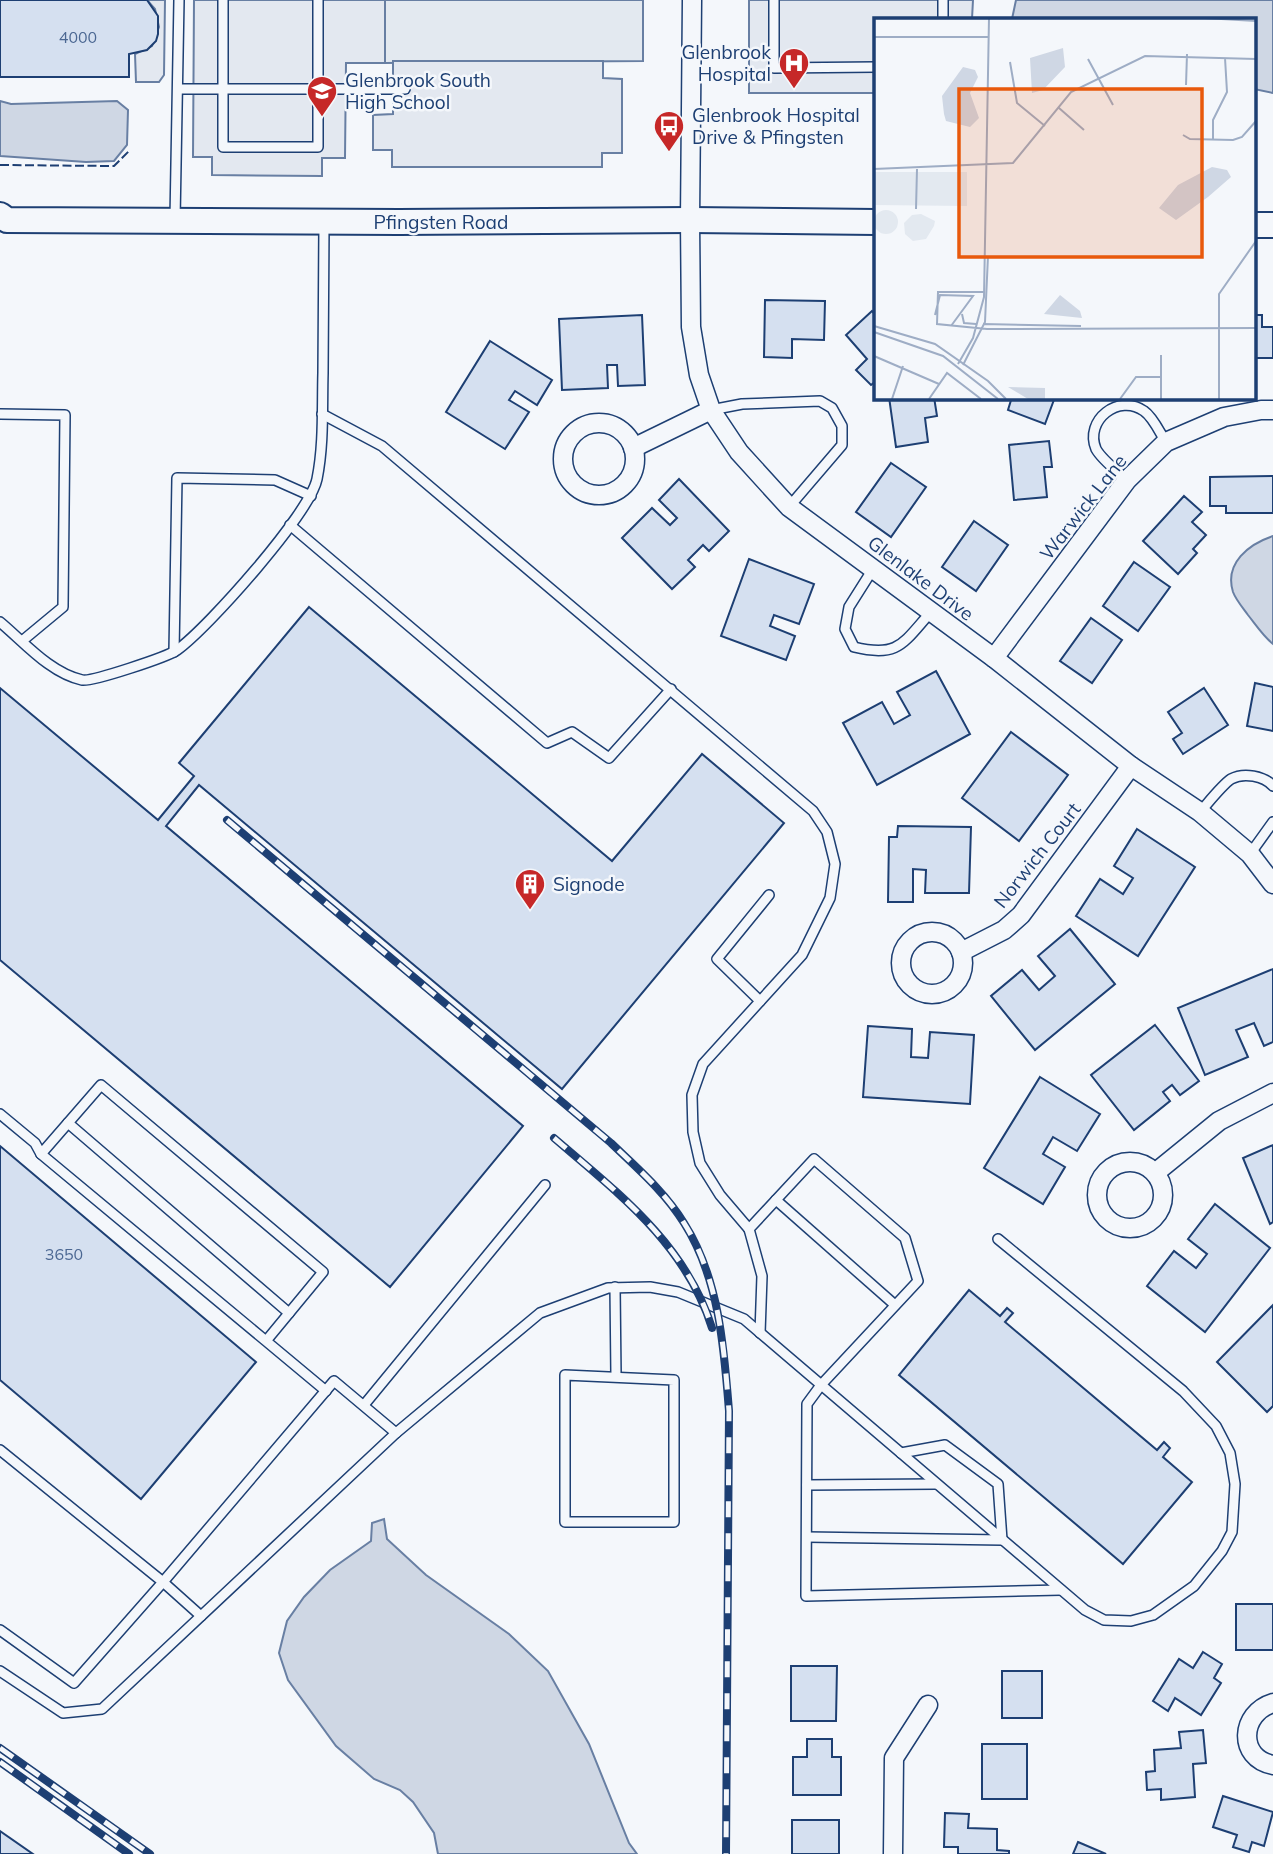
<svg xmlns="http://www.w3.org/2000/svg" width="1273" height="1854" viewBox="0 0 1273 1854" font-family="Mulish,sans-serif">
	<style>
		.green { fill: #e3e9f0; stroke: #687fa3; stroke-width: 2 }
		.parking { fill: #e3e8f0; stroke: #687fa3; stroke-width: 2 }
		.water { fill: #cfd7e4; stroke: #687fa3; stroke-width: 2 }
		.building { fill: #d5e0f0; stroke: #1d3f73; stroke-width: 2 }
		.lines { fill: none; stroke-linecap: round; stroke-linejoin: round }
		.service-casing { stroke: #1d3f73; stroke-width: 12 }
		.minor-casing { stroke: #1d3f73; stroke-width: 21 }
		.secondary-casing { stroke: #1d3f73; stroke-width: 28 }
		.service { stroke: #f4f7fb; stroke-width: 9 }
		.minor { stroke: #f4f7fb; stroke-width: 18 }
		.secondary { stroke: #f4f7fb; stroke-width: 24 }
		.rail-casing { stroke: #1d3f73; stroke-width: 8 }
		.rail { stroke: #f4f7fb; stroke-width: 5; stroke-dasharray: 16; stroke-linecap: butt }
		.fence { stroke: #1d3f73; stroke-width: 2; stroke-dasharray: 9 3.5; stroke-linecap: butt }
		.labels { text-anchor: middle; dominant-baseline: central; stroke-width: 5; stroke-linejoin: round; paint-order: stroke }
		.number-label { font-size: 16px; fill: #4b6792 }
		.poi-label { font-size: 19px; fill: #1d3f73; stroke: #f4f7fb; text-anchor: start }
		.street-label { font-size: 19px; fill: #1d3f73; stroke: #f4f7fb }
		.inset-road { fill: none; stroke: #9eadc5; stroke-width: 2 }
		.view { fill: #e8590c; fill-opacity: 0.15; stroke: #e8590c; stroke-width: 3.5 }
		.inset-edge { fill: none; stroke: #1d3f73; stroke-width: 3.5 }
	</style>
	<rect width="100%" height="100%" fill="#f4f7fb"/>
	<path class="green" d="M385 0H643V61L385 63Z"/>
	<g class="parking">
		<path d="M147 0H165L164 75 159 82H136L135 54 152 46 159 27 155 9Z"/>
		<path d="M194 0H385V63H346L345 158H322V176L212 175V157H193Z"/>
		<path d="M749 0H973L972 19H876V93H749Z"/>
		<path d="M393 61H603V78L622 79V153H602V167H392V150H373V115L393 114Z"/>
	</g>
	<g class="water">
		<path d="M1016 0H1273V93L1254 89V19H1012Z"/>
		<path d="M0 101 11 104 117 101 128 110 127 145 114 161 86 162 0 156Z"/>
		<path d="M1273 536V644C1263 636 1256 625 1248 615 1243 608 1236 600 1233 592 1224 563 1249 544 1273 536Z"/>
		<path d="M384 1519 387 1539 426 1575 509 1634 548 1671 589 1744 629 1843 637 1854H438L434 1833 413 1802 400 1790 374 1779 336 1746 288 1680 279 1653 287 1621 304 1597 330 1570 371 1541 372 1523Z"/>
	</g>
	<g class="building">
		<path d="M0 0H147L158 16V34L156 41 147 50 129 54V77H0Z"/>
		<path d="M765 300 825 301 824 340 792 339V358L764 357Z"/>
		<path d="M872 311 876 316V381L871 385 856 370 867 359 846 335Z"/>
		<path d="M642 315 645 385 618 386 617 365H607L608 388 562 390 559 319Z"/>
		<path d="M1254 315H1262V327H1273V358H1254Z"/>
		<path d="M490 341 552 380 537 405 515 391 509 400 529 412 505 449 446 412Z"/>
		<path d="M889 397H934L937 416 925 418 928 442 896 447Z"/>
		<path d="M1012 397H1055L1045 424 1008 410Z"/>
		<path d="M1049 441 1052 467H1044L1047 497 1014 500 1009 445Z"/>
		<path d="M891 463 926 487 891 537 856 512Z"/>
		<path d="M1273 476V513H1226V506H1210V477Z"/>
		<path d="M679 479 729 531 709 551 703 545 688 560 695 567 672 589 622 538 652 508 670 525 677 518 659 500Z"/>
		<path d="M1184 496 1202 512 1192 522 1206 535 1193 549 1197 553 1178 574 1143 541Z"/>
		<path d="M974 521 1008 545 976 591 942 567Z"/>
		<path d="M749 559 814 584 799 624 774 615 770 626 795 636 786 660 721 636Z"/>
		<path d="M1134 562 1170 587 1138 631 1103 606Z"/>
		<path d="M309 607 612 861 702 754 784 823 562 1089 199 785 166 826 523 1126 390 1287 0 960V688L158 820 194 776 179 763Z"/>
		<path d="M1091 618 1122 640 1092 683 1060 661Z"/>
		<path d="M936 671 970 734 877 785 843 723 882 702 894 724 910 715 897 692Z"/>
		<path d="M1255 683 1273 687V731L1247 726Z"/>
		<path d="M1204 688 1228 725 1183 754 1173 739 1182 733 1168 712Z"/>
		<path d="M1011 732 1068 775 1019 841 962 798Z"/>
		<path d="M898 826 971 827 969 893H925L926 870 913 869V902H888L889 837H897Z"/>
		<path d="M1137 829 1195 867 1138 956 1076 916 1100 879 1123 894 1133 878 1114 866Z"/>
		<path d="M1070 929 1115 984 1035 1050 991 996 1022 970 1039 990 1055 976 1038 956Z"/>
		<path d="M1273 969V1042L1264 1046 1254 1023 1236 1030 1248 1057 1205 1075 1178 1008Z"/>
		<path d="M1155 1025 1199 1081 1180 1095 1172 1085 1163 1092 1170 1101 1134 1130 1091 1075Z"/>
		<path d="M868 1026 912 1029 911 1057 928 1058 930 1032 974 1035 970 1104 863 1097Z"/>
		<path d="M1040 1077 1100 1114 1077 1151 1053 1137 1043 1154 1065 1167 1043 1204 984 1168Z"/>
		<path d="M1273 1145V1222L1270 1224 1243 1158Z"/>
		<path d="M0 1146 256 1362 141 1499 0 1380Z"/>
		<path d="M1215 1204 1270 1248 1205 1332 1147 1286 1174 1251 1196 1268 1207 1254 1188 1239Z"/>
		<path d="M969 1290 1000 1316 1007 1308 1013 1313 1005 1322 1157 1450 1164 1442 1170 1448 1163 1457 1192 1482 1123 1564 899 1375Z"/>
		<path d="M1273 1305V1406L1267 1412 1217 1362Z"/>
		<rect x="1236" y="1604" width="37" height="46"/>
		<path d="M1203 1652 1222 1664 1214 1678 1221 1683 1201 1715 1175 1698 1168 1711 1153 1701 1179 1659 1193 1668Z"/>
		<path d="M791 1666H837L836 1721H791Z"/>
		<rect x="1002" y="1671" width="40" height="47"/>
		<path d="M1203 1730 1206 1763 1193 1764 1195 1797 1161 1800V1789L1147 1790 1146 1772 1155 1771 1154 1750 1181 1748 1179 1732Z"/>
		<path d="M807 1739H832V1757H841V1795H793V1757H807Z"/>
		<rect x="982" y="1744" width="45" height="55"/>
		<path d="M1223 1796 1273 1812 1264 1846 1252 1842 1249 1852 1233 1847 1237 1835 1213 1827Z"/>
		<path d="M945 1813 969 1814 968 1828 997 1829V1850L1009 1851V1854H958V1847H944Z"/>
		<rect x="792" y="1820" width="47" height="34"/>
		<path d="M0 1831 33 1854H0Z"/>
		<path d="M1078 1842 1106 1854H1073Z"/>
	</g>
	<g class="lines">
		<g class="service-casing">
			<g id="service">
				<path d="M223 0V147H318V0"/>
				<path d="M774 0V68L876 67"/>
				<path d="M943 19V0"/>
				<path d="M178 89H405"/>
				<path d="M175 219 179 0"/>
				<path d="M711 410 742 404 820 401 832 408 842 426V445L789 507"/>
				<path d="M0 414 65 415 63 607 22 641"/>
				<path d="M322 414 382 446 813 811 827 832 835 864 830 898 802 955 703 1064 692 1095 693 1132 700 1163 720 1195 749 1229"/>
				<path d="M1127 480C1117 471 1102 460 1096 449 1084 420 1119 393 1144 411 1153 417 1160 433 1166 442"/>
				<path d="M290 525 547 743 572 732 609 758 671 689"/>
				<path d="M873 569 849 607 845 629 854 647C899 658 903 643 931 612"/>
				<path d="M0 622C24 642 50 673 82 680 92 682 167 657 177 650 208 628 310 513 317 479 324 444 322 408 323 373 323 323 324 273 324 224"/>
				<path d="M174 652 177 478 275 480 311 496"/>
				<path d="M1200 812C1208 803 1222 785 1231 779 1244 772 1264 776 1273 786"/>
				<path d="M1250 854 1273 822"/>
				<path d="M760 1001 717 959 769 895"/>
				<path d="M0 1114 35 1143 41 1154"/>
				<path d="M68 1123 289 1313"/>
				<path d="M776 1200 895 1305"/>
				<path d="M615 1287 616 1376"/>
				<path d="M760 1333 762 1276 749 1229 814 1159 905 1238 918 1281 821 1385 807 1404 806 1596 1061 1590"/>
				<path d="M266 1341 41 1154 101 1085 323 1272 266 1341 326 1391"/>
				<path d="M565 1375 674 1380V1522H565Z"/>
				<path d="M364 1405 545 1185"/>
				<path d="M0 1450 163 1582 74 1683 0 1630"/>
				<path d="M807 1485 936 1484"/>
				<path d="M807 1537 1002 1540 998 1484 945 1445 901 1453"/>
				<path d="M201 1616 163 1582 334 1381 396 1433"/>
				<path d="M0 1671 63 1713 102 1709 396 1433 540 1313 608 1288 650 1287 678 1292 744 1319 1085 1610 1104 1620 1131 1621 1153 1615 1194 1586 1222 1551 1232 1532 1235 1484 1230 1453 1216 1426 1183 1391 998 1239"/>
			</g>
		</g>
		<g class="minor-casing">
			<g id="minor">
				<path d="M692 0 690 220 691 327 699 375 711 410 739 452 789 507 994 658 1131 766 1200 812 1250 854 1273 884"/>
				<circle cx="599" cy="459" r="36"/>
				<path d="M633 448 711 410"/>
				<path d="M994 658 1127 480 1166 442 1224 417 1261 410H1273"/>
				<circle cx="932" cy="963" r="31"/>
				<path d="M961 952 1004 930 1021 915 1131 766"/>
				<circle cx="1130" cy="1195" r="33"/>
				<path d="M1155 1173 1219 1121 1273 1093"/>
				<path d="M1273 1703C1240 1713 1237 1758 1273 1765"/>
				<path d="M893 1854 894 1758 928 1705"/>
			</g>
		</g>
		<g class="secondary-casing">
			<g id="secondary">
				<path d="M0 215 7 220 399 222 690 220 876 222"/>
				<path d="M1254 225H1273"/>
			</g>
		</g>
		<use href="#service" class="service"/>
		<use href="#minor" class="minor"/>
		<use href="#secondary" class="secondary"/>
		<g class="rail-casing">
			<g id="rail">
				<path d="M227 820 611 1143C637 1168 665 1192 684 1223 719 1278 724 1347 729 1411L726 1854"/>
				<path d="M554 1138C618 1193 686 1244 712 1328"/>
				<path d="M0 1748 150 1854"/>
				<path d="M0 1762 129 1854"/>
			</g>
		</g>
		<use href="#rail" class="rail"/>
		<path class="fence" d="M0 165 114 166 129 151"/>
	</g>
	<defs>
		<g id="hospital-pin" transform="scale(1.575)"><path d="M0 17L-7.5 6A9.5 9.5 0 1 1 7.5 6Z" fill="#c62828" stroke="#f4f7fb"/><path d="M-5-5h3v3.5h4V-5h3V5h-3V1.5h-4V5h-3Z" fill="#fff"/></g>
		<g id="school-pin" transform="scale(1.575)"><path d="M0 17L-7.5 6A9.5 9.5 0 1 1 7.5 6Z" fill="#c62828" stroke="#f4f7fb"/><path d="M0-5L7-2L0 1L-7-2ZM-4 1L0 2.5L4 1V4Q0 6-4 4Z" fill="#fff"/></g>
		<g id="bus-pin" transform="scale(1.575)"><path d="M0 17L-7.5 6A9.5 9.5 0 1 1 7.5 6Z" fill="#c62828" stroke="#f4f7fb"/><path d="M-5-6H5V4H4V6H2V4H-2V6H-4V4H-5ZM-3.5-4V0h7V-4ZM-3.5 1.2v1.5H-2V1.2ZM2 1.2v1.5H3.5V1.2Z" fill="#fff"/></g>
		<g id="building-pin" transform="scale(1.575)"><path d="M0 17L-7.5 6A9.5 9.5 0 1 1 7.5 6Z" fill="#c62828" stroke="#f4f7fb"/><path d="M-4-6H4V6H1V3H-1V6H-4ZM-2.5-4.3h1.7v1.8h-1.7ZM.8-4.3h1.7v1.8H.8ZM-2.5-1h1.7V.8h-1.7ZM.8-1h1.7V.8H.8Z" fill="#fff"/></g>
	</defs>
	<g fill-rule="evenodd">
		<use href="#hospital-pin" x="794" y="63"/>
		<use href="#school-pin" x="322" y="91"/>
		<use href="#bus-pin" x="669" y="126"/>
		<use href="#building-pin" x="530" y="884"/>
	</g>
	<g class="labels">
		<g class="number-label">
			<text x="78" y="37">4000</text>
			<text x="64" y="1254">3650</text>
		</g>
		<g class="poi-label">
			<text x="771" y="52" text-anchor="end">Glenbrook<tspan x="771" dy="22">Hospital</tspan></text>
			<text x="345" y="80">Glenbrook South<tspan x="345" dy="22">High School</tspan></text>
			<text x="692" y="115">Glenbrook Hospital<tspan x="692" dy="22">Drive &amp; Pfingsten</tspan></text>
			<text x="553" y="884">Signode</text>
		</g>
		<g class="street-label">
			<text x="441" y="222">Pfingsten Road</text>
			<text transform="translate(1083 507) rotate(-52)">Warwick Lane</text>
			<text transform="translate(921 578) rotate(37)">Glenlake Drive</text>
			<text transform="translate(1037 855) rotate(-52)">Norwich Court</text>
		</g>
	</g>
	<g transform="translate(874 18)">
		<rect width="382" height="382" fill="#f4f7fb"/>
		<path d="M0 154H93V188L0 187ZM0 204a12 12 0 1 1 24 0a12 12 0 1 1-24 0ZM47 196 61 203 60 208 52 221 39 223 31 216 30 205 38 197Z" fill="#e3e9f0"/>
		<path d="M189 30 191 49 169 72 158 75 156 40ZM89 49 101 52 104 59 96 75 105 100 96 109 72 103 70 96 68 78ZM338 149 353 152 357 159 334 179 302 202 285 190 304 167ZM186 277 206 293 208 300 170 296ZM134 369 171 370V381H154Z" fill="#cfd7e4"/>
		<path class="inset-road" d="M330 0 382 3M0 19H115M214 41 239 87M136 44 143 85 171 108M312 67 313 36M185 90 210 112M309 117 316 121 359 122 368 119 382 103M339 121V102L353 74 351 40M0 151 139 145 197 74 271 38 382 41M42 191 43 151M111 274H64L63 306 113 311 382 310M88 296 90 305 102 306M61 297 66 277 99 278 77 308M109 306 207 308M0 308 61 326 114 363 132 381M0 314 69 338 124 381M0 338 65 366M84 346 99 320 110 279 115 0M89 347 111 304 114 238M18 381 29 348M55 381 73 355 107 381M246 381 262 359H287M287 381V337M345 381V276L382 223"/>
		<path class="view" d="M85 71H328V239H85Z"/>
		<rect width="382" height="382" class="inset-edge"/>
	</g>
</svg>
